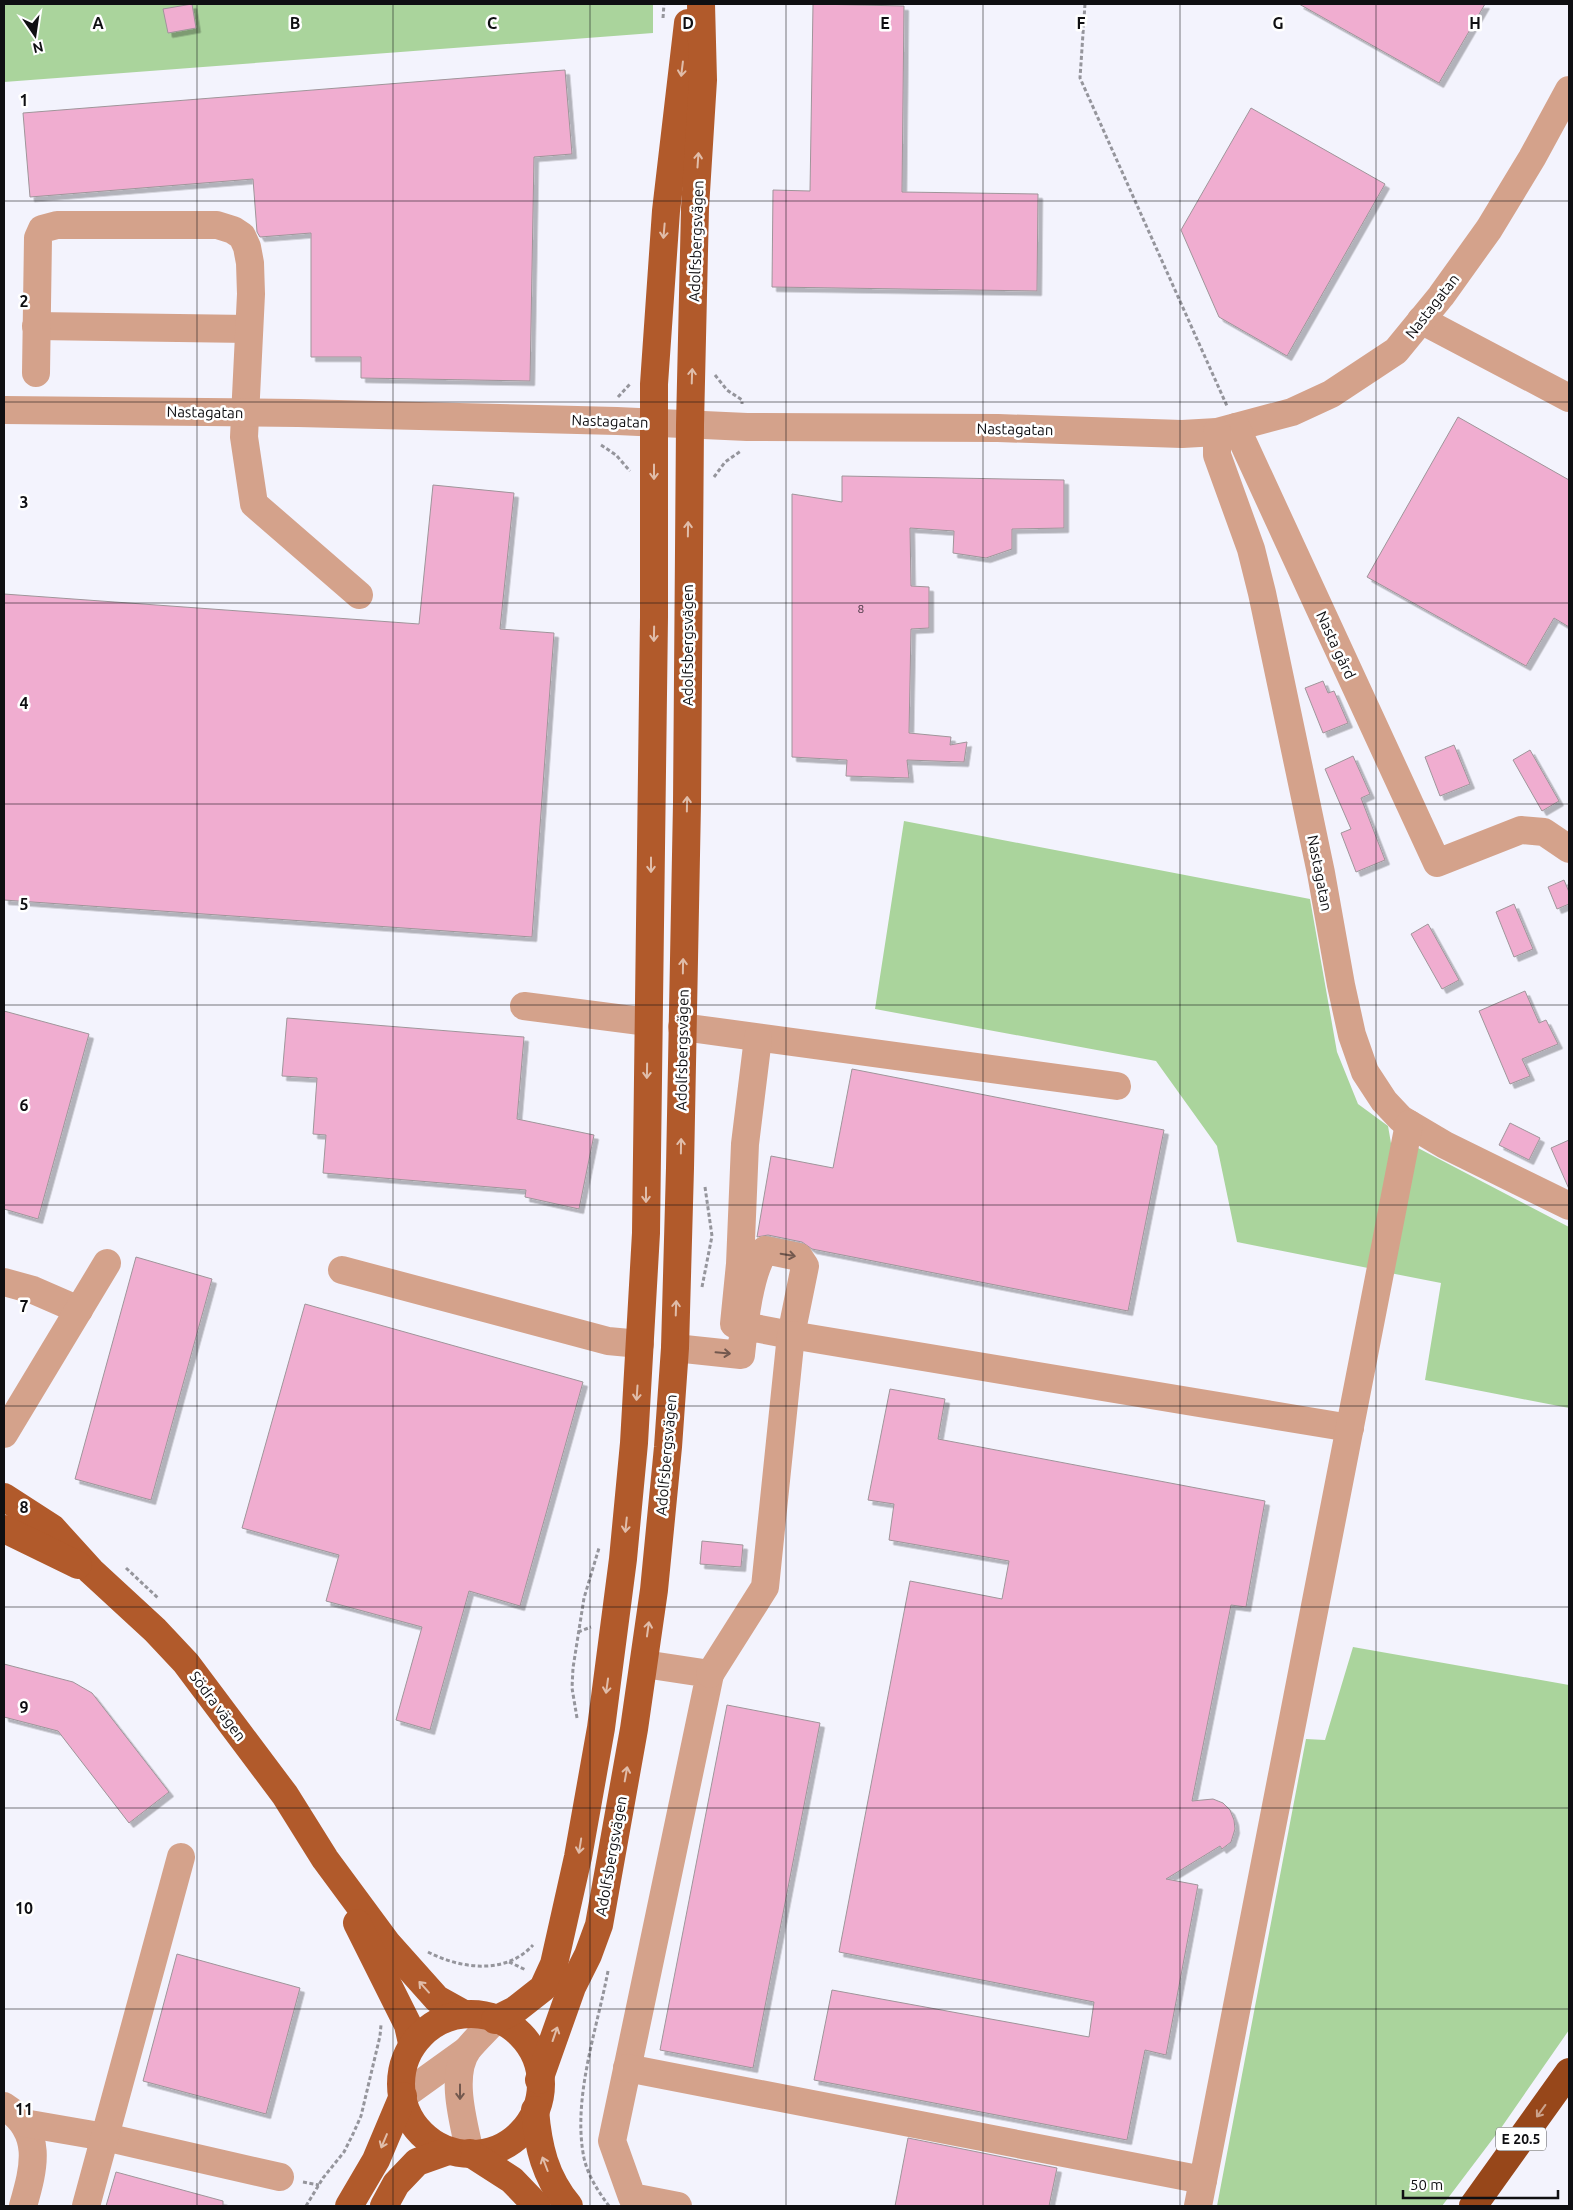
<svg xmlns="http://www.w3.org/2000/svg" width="1573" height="2210" viewBox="0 0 1573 2210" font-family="Ubuntu,sans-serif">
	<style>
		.green { fill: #aad49c }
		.building { fill: #f0add0; stroke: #9f959a; filter: url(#shadow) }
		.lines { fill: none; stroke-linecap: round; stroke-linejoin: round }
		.path { stroke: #95959c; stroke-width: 3; stroke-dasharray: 4 2.5; stroke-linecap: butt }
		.minor { stroke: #d4a28b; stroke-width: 28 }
		.major { stroke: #b15a2b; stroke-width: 28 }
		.highway { stroke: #97471a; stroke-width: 28 }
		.oneway { stroke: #e0bdaa }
		.oneway2 { stroke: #72584e }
		.oneway3 { stroke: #cba38c }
		.grid { fill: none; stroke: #0f0f12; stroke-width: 1; stroke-opacity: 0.55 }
		.labels { text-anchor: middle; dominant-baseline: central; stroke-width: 5; stroke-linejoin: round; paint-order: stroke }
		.number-label { font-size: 12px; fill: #473642 }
		.shield { fill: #fff; stroke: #575759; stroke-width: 1 }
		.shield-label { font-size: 14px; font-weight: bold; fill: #0f0f12 }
		.street-label { font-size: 15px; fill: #0f0f12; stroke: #fff }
		.grid-label { font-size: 16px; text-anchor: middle; font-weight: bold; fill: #0f0f12; stroke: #fff; stroke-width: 5; stroke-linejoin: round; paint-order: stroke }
	</style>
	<defs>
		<filter id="shadow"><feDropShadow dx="4.5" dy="4.5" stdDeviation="0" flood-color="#0004"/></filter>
	</defs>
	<rect width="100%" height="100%" fill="#f3f3fd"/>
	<g class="green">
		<path d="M4 4H653V33L4 82Z"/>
		<path d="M904 821 1310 899 1337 1052 1358 1104 1388 1126 1392 1149 1368 1268 1237 1242 1217 1146 1156 1061 875 1009Z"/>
		<path d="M1418 1148 1569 1227V1408L1425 1380 1441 1283 1390 1273 1410 1162Z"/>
		<path d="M1353 1647 1569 1685V2030L1501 2128 1442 2206H1217L1306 1739 1325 1740Z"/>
	</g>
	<g class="building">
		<path d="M192 4 196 28 168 33 163 9Z"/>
		<path d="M813 4 904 6 902 192 1038 194 1037 291 772 287 773 190 810 191Z"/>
		<path d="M1299 4H1485L1439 83Z"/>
		<path d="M565 70 572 154 534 157 530 381 361 378V357H311V233L260 237 257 232 253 179 30 197 23 113Z"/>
		<path d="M1251 108 1385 184 1287 356 1219 317 1181 230Z"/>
		<path d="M1458 417 1569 480V627L1554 618 1526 666 1367 577Z"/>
		<path d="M842 476 1064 480V528L1012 529V549L986 558 953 553 954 531 910 528 911 586 929 587V628L911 629 909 733 951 737 950 745 967 742 964 762 907 760 909 778 846 776 847 760 792 757V494L842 502Z"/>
		<path d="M433 485 514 493 500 629 554 633 532 937 4 900V594L419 624Z"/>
		<path d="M1323 681 1328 693 1334 691 1348 723 1323 733 1305 688Z"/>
		<path d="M1454 745 1470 784 1440 796 1425 757Z"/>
		<path d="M1530 750 1559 801 1542 811 1513 760Z"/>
		<path d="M1353 756 1370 794 1361 798 1385 860 1356 872 1341 833 1351 829 1325 769Z"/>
		<path d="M1564 880 1569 892V904L1557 909 1548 887Z"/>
		<path d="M1514 904 1533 949 1514 957 1496 912Z"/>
		<path d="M1428 924 1459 980 1442 989 1411 934Z"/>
		<path d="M1525 991 1539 1023 1546 1020 1558 1044 1522 1059 1530 1076 1510 1084 1479 1011Z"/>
		<path d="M4 1011 89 1034 38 1219 4 1209Z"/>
		<path d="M287 1018 524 1037 517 1119 594 1135 579 1209 525 1197 526 1190 323 1173 326 1135 313 1134 317 1078 282 1076Z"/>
		<path d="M852 1069 1164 1130 1128 1311 812 1249 802 1242 768 1235 757 1237 771 1156 833 1168Z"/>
		<path d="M1510 1123 1540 1138 1529 1160 1499 1145Z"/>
		<path d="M1569 1140V1189L1551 1148Z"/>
		<path d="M136 1257 212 1279 151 1500 75 1479Z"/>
		<path d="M305 1304 583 1382 520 1606 469 1591 430 1730 396 1720 422 1627 326 1601 339 1555 242 1528Z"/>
		<path d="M890 1389 945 1399 938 1439 1265 1501 1246 1607 1231 1605 1192 1801 1213 1799 1223 1803 1230 1810 1234 1820 1235 1829 1231 1842 1222 1849 1220 1846 1166 1879 1198 1885 1166 2055 1145 2050 1127 2140 814 2080 832 1990 1089 2037 1094 2002 839 1952 910 1581 1002 1599 1009 1561 889 1540 894 1504 868 1500Z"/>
		<path d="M702 1541 743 1545 741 1567 700 1564Z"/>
		<path d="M4 1664 73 1682 92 1693 169 1792 129 1823 58 1731 4 1717Z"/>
		<path d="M727 1705 820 1723 753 2068 660 2050Z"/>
		<path d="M177 1954 300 1988 266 2114 143 2081Z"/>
		<path d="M908 2138 1057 2168 1049 2206H895Z"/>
		<path d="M116 2172 223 2201V2206H106Z"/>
	</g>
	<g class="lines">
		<g class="path">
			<path d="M1085 4 1080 78 1227 406"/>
			<path d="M663 18 664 4"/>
			<path d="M715 375 727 390 742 400V404"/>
			<path d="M618 397 630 384"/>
			<path d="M601 445 616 455 630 471"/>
			<path d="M714 477 725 462 741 451"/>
			<path d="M702 1287 712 1236 705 1187"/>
			<path d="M126 1568 158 1598"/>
			<path d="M578 1632 591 1627"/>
			<path d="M577 1718 572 1688 573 1668 584 1598 599 1548"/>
			<path d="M428 1952C461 1969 506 1975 533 1945"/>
			<path d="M509 1962 526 1970"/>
			<path d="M608 1971C597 2029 572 2099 584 2158 588 2176 598 2191 609 2206"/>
			<path d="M303 2182 319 2185"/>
			<path d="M306 2206 323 2178 344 2152 353 2134 361 2116 380 2036 381 2025"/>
		</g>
		<g class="minor">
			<path d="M1421 320 1569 398"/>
			<path d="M36 326 249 329"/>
			<path d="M36 373 38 238 42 229 57 225H217L233 230 242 236 247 247 250 263 251 294 244 437 254 504 359 595"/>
			<path d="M4 410 298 413 617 421 747 427 998 428 1182 434 1217 432 1292 412 1331 394 1396 351 1441 296 1489 229 1532 158 1569 90"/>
			<path d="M1236 427 1437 863 1521 830 1544 832 1569 849"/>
			<path d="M1217 432V455L1251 549 1262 593 1321 873 1341 985 1352 1035 1365 1072 1384 1101 1401 1119 1445 1145 1569 1206"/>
			<path d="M524 1006 648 1022"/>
			<path d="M682 1027 1117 1086"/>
			<path d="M342 1270 608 1341 640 1344"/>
			<path d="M4 1282 33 1290 79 1310"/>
			<path d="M675 1348 741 1355C744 1326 749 1274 765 1250L799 1257 805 1266 791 1335 734 1324 740 1264 745 1144 758 1038"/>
			<path d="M4 1434 107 1263"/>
			<path d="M644 1664 710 1674 612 2141 632 2197 678 2206"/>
			<path d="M710 1674 765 1587 791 1335 1350 1428"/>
			<path d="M627 2068 1203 2180"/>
			<path d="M403 2096 467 2050"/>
			<path d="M4 2106C44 2131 34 2168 23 2206"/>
			<path d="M24 2123 105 2137 280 2177"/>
			<path d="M470 2153C464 2124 449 2075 468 2049 476 2039 486 2030 495 2020"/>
			<path d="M86 2206 181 1857"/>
			<path d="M1198 2206 1409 1124"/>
		</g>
		<g class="major">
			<path d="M4 1497 52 1528 91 1571 155 1630 186 1663 285 1795 325 1859 387 1943 437 1999 464 2014"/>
			<path d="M4 1529 78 1565"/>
			<path d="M357 1923 408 2025 412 2043"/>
			<circle cx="471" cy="2084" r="70"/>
			<path d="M495 2020 515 2010 543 1988 554 1964 578 1857 601 1728 623 1559 634 1443 646 1233 654 617V384L666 211 688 23"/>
			<path d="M539 2080 572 1987 588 1955 599 1925 634 1729 654 1590 668 1447 675 1348 680 1168 687 803 690 425 695 208 703 80 701 4"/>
			<path d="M535 2110C538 2147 545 2177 569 2206"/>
			<path d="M470 2153 512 2180 537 2206"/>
			<path d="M349 2206 376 2160 403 2096"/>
			<path d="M384 2206 396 2184 417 2162 448 2151"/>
		</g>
		<path class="highway" d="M1473 2206 1569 2072"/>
	</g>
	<defs><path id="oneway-shaft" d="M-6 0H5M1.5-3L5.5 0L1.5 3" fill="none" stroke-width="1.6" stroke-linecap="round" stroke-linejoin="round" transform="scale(1.25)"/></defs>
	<g class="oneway">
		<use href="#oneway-shaft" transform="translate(682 69) rotate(97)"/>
		<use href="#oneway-shaft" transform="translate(698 160) rotate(-86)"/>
		<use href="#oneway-shaft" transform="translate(664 231) rotate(95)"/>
		<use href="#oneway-shaft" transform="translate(692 376) rotate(-88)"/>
		<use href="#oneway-shaft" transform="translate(654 472) rotate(90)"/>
		<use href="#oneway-shaft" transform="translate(688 529) rotate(-89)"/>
		<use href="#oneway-shaft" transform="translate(654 634) rotate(91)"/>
		<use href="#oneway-shaft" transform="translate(687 804) rotate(-89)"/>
		<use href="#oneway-shaft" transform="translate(651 865) rotate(90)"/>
		<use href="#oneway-shaft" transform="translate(683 966) rotate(-89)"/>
		<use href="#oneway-shaft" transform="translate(647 1071) rotate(91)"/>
		<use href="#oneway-shaft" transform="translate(681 1146) rotate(-89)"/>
		<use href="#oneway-shaft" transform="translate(646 1195) rotate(90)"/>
		<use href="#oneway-shaft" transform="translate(676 1308) rotate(-88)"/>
		<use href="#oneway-shaft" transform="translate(637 1393) rotate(94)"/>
		<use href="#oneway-shaft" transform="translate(626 1525) rotate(96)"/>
		<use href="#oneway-shaft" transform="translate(648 1629) rotate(-82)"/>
		<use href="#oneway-shaft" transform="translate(607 1686) rotate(98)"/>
		<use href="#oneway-shaft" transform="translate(626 1774) rotate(-80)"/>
		<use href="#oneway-shaft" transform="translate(580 1846) rotate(99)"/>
		<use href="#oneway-shaft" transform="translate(424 1987) rotate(-132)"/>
		<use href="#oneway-shaft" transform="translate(555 2034) rotate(-71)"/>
		<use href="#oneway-shaft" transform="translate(384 2141) rotate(113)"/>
		<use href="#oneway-shaft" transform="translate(545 2164) rotate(-111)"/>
	</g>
	<g class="oneway2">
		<use href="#oneway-shaft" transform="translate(788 1255) rotate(10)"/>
		<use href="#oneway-shaft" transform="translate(723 1353) rotate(5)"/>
		<use href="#oneway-shaft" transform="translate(460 2092) rotate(90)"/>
	</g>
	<use class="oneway3" href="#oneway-shaft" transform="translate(1541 2111) rotate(126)"/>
	<path class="grid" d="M197 4V2206M393 4V2206M590 4V2206M786 4V2206M983 4V2206M1180 4V2206M1376 4V2206M4 201H1569M4 402H1569M4 603H1569M4 804H1569M4 1005H1569M4 1205H1569M4 1406H1569M4 1607H1569M4 1808H1569M4 2009H1569"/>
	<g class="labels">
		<g class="number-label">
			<text x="861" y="608">8</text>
		</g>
		<rect class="shield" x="1496" y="2127.5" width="50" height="23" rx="4"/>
		<g class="shield-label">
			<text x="1521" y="2139">E 20.5</text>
		</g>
		<g class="street-label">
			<text transform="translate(696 241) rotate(-88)">Adolfsbergsvägen</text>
			<text transform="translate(1432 306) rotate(-52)">Nastagatan</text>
			<text transform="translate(205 412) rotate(1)">Nastagatan</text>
			<text transform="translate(610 421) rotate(2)">Nastagatan</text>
			<text transform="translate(1015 429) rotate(1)">Nastagatan</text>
			<text transform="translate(687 645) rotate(-90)">Adolfsbergsvägen</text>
			<text transform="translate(1336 645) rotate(65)">Nasta gård</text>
			<text transform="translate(1320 873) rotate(79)">Nastagatan</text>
			<text transform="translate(682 1050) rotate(-89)">Adolfsbergsvägen</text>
			<text transform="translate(666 1455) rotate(-85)">Adolfsbergsvägen</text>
			<text transform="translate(218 1706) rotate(53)">Södra vägen</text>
			<text transform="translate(611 1856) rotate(-80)">Adolfsbergsvägen</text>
		</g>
	</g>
	<g class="grid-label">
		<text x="98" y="29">A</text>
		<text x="295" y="29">B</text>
		<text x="492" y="29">C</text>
		<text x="688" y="29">D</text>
		<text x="885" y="29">E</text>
		<text x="1081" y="29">F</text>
		<text x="1278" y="29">G</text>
		<text x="1475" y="29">H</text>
		<text x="24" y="106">1</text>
		<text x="24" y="307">2</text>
		<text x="24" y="508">3</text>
		<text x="24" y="709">4</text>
		<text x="24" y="910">5</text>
		<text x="24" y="1111">6</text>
		<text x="24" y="1312">7</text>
		<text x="24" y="1513">8</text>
		<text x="24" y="1713">9</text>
		<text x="24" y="1914">10</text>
		<text x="24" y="2115">11</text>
	</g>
	<rect width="1573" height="2210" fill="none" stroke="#0f0f12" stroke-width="10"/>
	<g transform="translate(35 35) rotate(167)" stroke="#ffffff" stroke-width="4" paint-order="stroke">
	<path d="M0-4L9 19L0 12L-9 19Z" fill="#0f0f12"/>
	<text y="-8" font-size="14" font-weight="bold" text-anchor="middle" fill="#0f0f12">N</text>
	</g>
	<path d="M1403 2190v8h155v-8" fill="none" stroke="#0f0f12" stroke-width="2.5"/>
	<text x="1410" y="2190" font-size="15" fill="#0f0f12" stroke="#ffffff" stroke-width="4" paint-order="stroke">50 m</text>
</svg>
